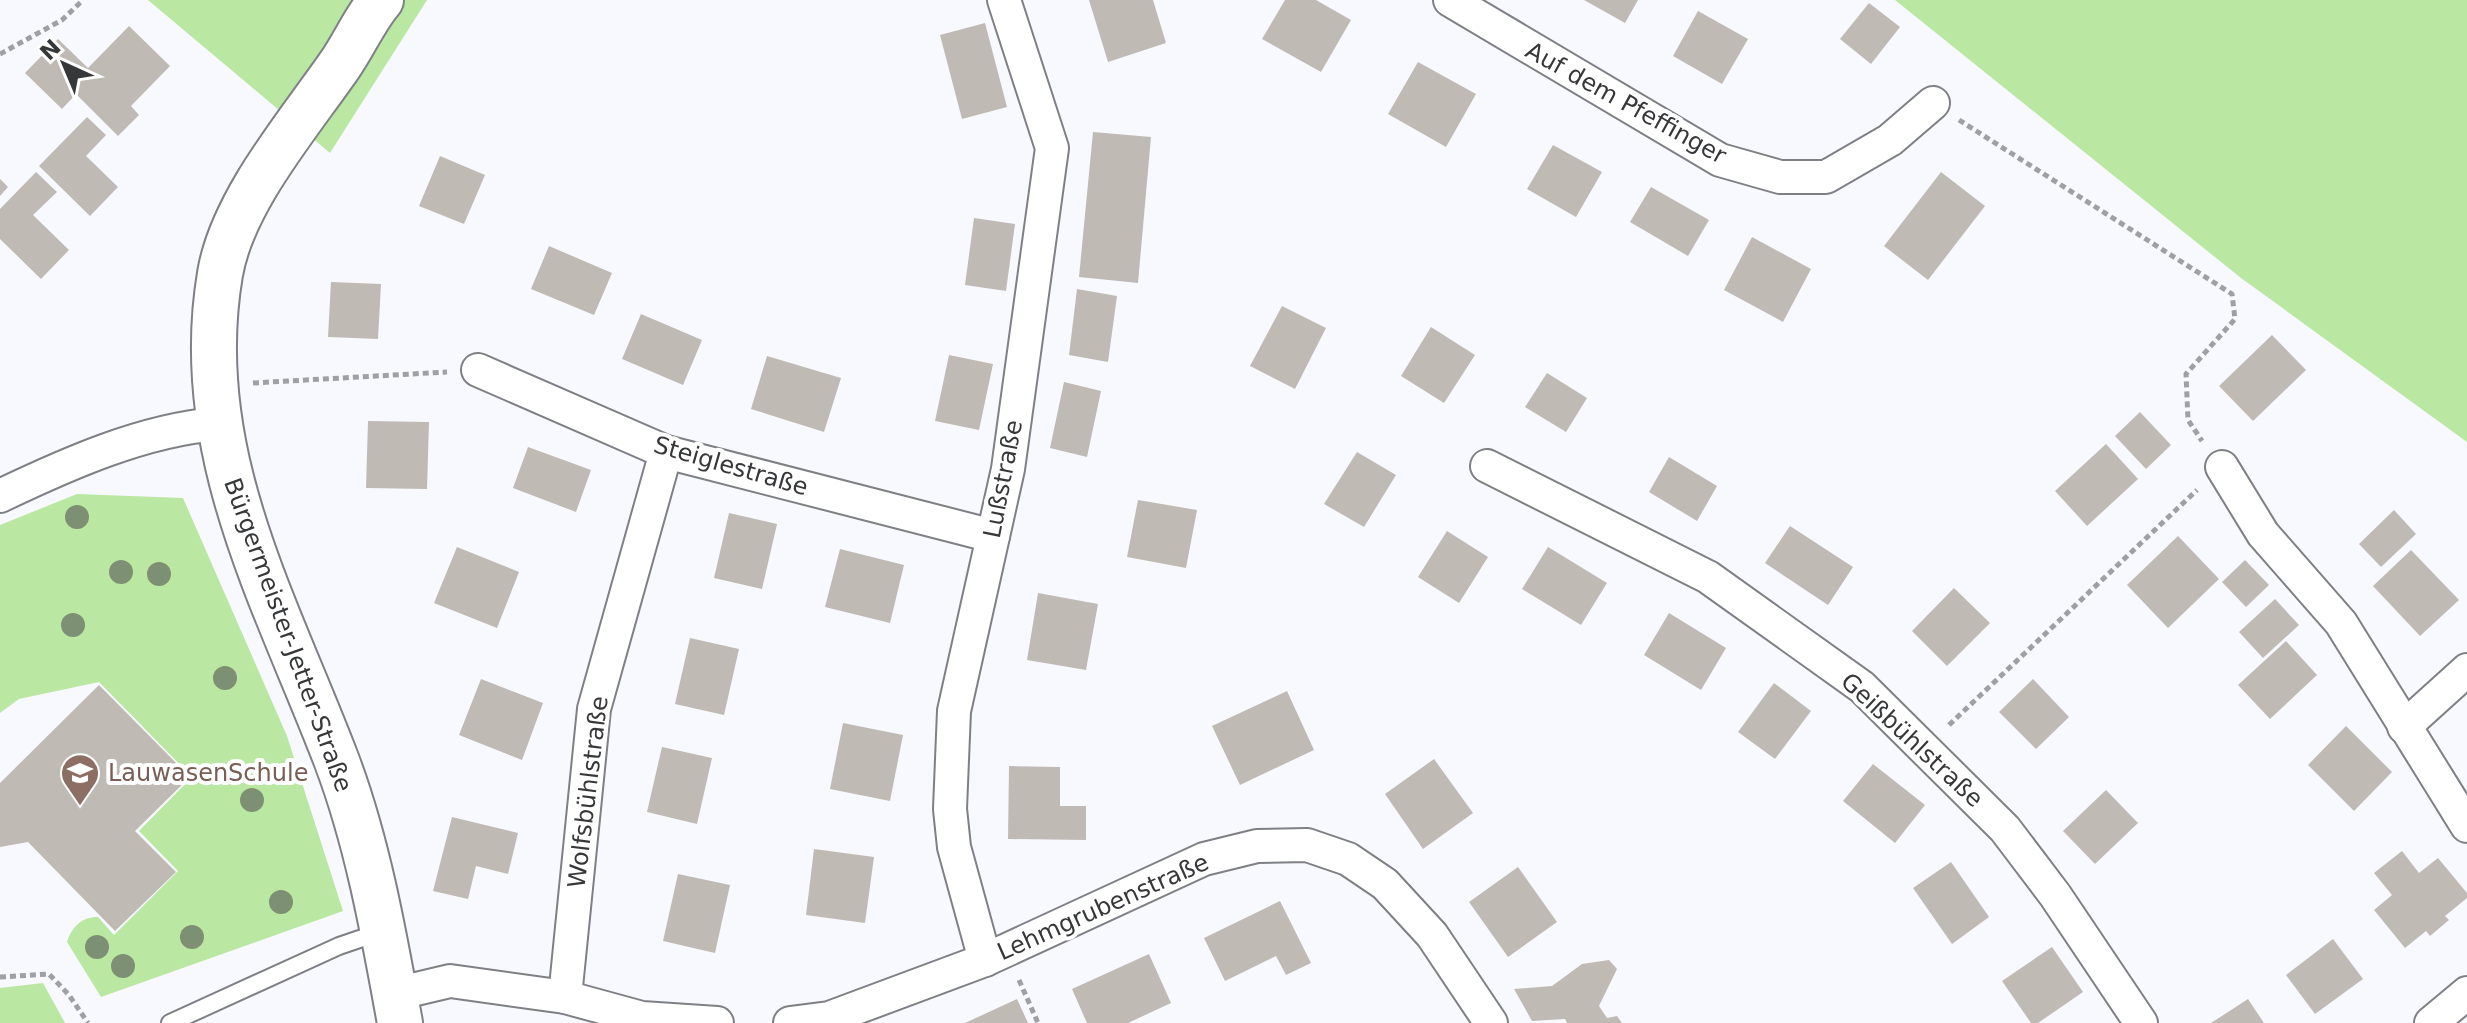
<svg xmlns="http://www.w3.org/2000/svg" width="2467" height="1023" viewBox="0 0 2467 1023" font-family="'DejaVu Sans',sans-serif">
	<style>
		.green { fill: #bae7a1 }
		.building { fill: #c0bab5 }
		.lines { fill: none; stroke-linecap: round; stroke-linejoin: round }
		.lane-casing { stroke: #7e8086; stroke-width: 20 }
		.street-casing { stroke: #7e8086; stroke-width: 36 }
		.secondary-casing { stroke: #7e8086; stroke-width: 48 }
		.path { stroke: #9fa0a4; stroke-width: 5; stroke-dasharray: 6 4; stroke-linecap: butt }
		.lane { stroke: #fff; stroke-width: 16 }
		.street { stroke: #fff; stroke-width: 32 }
		.secondary { stroke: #fff; stroke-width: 44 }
		.tree { fill: #7e9073 }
		.labels { text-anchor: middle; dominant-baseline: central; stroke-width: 8; stroke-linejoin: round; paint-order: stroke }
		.street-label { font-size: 24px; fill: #363739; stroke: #fff }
		.education-label { font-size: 24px; fill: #785e54; stroke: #fff; text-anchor: start }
	</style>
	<rect width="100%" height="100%" fill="#f8f9ff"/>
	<g class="green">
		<path d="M148 0H427L330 153Z"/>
		<path d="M1895 0H2467V442L2241 278Z"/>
		<path d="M77 494 183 498 287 736 343 911 101 997 67 942C72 927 81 917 98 917L114 935 178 871 139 831 192 777 99 682 19 699 0 713V525Z"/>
		<path d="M43 983 65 1023H0V988Z"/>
	</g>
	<g class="building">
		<path d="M1089 0H1153L1166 43 1108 62Z"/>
		<path d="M1285 0H1316L1351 20 1321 72 1262 39Z"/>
		<path d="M1584 0H1638L1625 23Z"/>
		<path d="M1869 3 1900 27 1871 64 1840 39Z"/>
		<path d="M1698 11 1748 39 1722 84 1673 56Z"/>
		<path d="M985 23 1007 107 962 119 940 35Z"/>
		<path d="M129 26 170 66 131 106 139 115 118 136 76 94 62 109 25 73 58 39 88 68Z"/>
		<path d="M1418 62 1476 94 1446 147 1388 114Z"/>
		<path d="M87 117 106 135 86 156 118 187 90 216 39 166Z"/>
		<path d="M1093 132 1151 137 1138 283 1079 277Z"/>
		<path d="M1553 145 1602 172 1576 217 1527 189Z"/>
		<path d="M440 156 485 175 464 224 419 206Z"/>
		<path d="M36 172 57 192 33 215 69 250 41 279 0 239V209Z"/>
		<path d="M1941 172 1985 206 1928 280 1884 246Z"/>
		<path d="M0 179 8 187 0 196Z"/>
		<path d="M1651 187 1709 220 1688 256 1630 222Z"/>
		<path d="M974 218 1015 224 1006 291 965 285Z"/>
		<path d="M1752 237 1811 269 1783 322 1724 290Z"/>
		<path d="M549 246 612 273 594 315 531 289Z"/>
		<path d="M331 282 381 284 378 339 328 337Z"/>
		<path d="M1077 289 1117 296 1108 362 1069 355Z"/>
		<path d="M1282 306 1326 328 1295 389 1250 366Z"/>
		<path d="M641 314 702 340 683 385 622 359Z"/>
		<path d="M1431 327 1475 355 1444 403 1401 376Z"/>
		<path d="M2272 335 2306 370 2253 421 2219 386Z"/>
		<path d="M949 355 993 364 979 430 935 421Z"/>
		<path d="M767 356 841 378 824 432 751 409Z"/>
		<path d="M1547 373 1587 398 1566 432 1525 407Z"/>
		<path d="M1064 382 1101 391 1087 457 1050 448Z"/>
		<path d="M2140 412 2171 445 2146 469 2115 436Z"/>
		<path d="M368 421 429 422 427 489 366 488Z"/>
		<path d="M2106 444 2138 479 2087 526 2055 491Z"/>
		<path d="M528 447 591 470 576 512 513 488Z"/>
		<path d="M1357 452 1396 475 1364 527 1324 504Z"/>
		<path d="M1669 457 1717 486 1697 521 1649 492Z"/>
		<path d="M1138 500 1197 510 1186 568 1127 557Z"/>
		<path d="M2394 510 2416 534 2381 567 2359 544Z"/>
		<path d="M729 513 777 524 762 589 714 578Z"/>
		<path d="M1790 526 1853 567 1828 605 1765 563Z"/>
		<path d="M1447 531 1488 557 1459 603 1418 577Z"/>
		<path d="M2178 536 2219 579 2168 628 2127 585Z"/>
		<path d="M457 547 519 572 497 628 434 603Z"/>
		<path d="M1548 547 1607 583 1581 625 1522 589Z"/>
		<path d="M840 549 904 565 890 623 825 607Z"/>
		<path d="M2411 550 2459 600 2420 636 2373 586Z"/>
		<path d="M2245 560 2269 585 2246 607 2222 582Z"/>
		<path d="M1954 588 1990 623 1947 666 1912 631Z"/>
		<path d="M1038 593 1098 604 1086 670 1027 660Z"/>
		<path d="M2275 599 2299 625 2263 658 2239 632Z"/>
		<path d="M1669 613 1726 648 1701 690 1644 655Z"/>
		<path d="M690 638 739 649 724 715 675 704Z"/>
		<path d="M2286 641 2317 675 2270 719 2238 685Z"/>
		<path d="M481 679 543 703 522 760 459 735Z"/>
		<path d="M2033 679 2069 717 2036 749 1999 712Z"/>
		<path d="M1774 683 1811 711 1775 759 1738 732Z"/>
		<path d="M99 685 190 777 135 831 176 872 115 931 28 842 0 847V783Z"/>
		<path d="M1287 691 1314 750 1240 785 1212 726Z"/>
		<path d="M843 723 903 735 890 801 830 789Z"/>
		<path d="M2346 726 2392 772 2354 811 2308 765Z"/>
		<path d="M662 747 712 758 697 824 647 812Z"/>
		<path d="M1434 759 1473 813 1423 849 1385 794Z"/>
		<path d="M1873 764 1925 805 1895 843 1843 801Z"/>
		<path d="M1009 766 1060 767V806H1086V840L1008 839Z"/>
		<path d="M2106 790 2138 823 2095 864 2063 831Z"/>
		<path d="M452 817 518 833 508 874 476 866 468 899 433 891Z"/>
		<path d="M814 849 874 857 865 923 806 915Z"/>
		<path d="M2402 851 2419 873 2438 858 2467 893V898L2445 916 2449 920 2430 936 2426 931 2405 948 2374 910 2392 895 2374 873Z"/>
		<path d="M1951 862 1989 917 1952 944 1913 888Z"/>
		<path d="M1518 867 1557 922 1508 957 1469 902Z"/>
		<path d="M678 874 730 885 715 953 663 941Z"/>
		<path d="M1280 901 1311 963 1286 975 1276 956 1225 981 1204 938Z"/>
		<path d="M2333 939 2363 979 2315 1014 2286 975Z"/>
		<path d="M2052 947 2083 992 2038 1023H2031L2002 981Z"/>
		<path d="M1149 954 1171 1003 1128 1023H1087L1072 989Z"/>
		<path d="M1609 960 1617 969 1599 1006 1607 1018 1617 1016 1622 1023H1567L1565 1019 1532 1021 1514 989 1552 986 1582 964Z"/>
		<path d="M1017 999 1028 1023H965Z"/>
		<path d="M2248 999 2264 1023H2211Z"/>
	</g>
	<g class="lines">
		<g class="lane-casing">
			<path id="lane" d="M170 1023 339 946 380 932"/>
		</g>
		<g class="street-casing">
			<g id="street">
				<path d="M1450 0 1720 160 1780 177H1826L1890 140 1933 103"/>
				<path d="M478 370 666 452 993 536"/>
				<path d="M1487 466 1708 577 1862 687 2005 829 2055 895 2141 1023"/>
				<path d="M2222 467 2263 534 2341 623 2467 826"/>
				<path d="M0 496C67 464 143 430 217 424"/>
				<path d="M2404 727 2467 670"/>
				<path d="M985 960 954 847 950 809 954 711 1008 469 1052 148 1004 0"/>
				<path d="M395 994 450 981 565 997 642 1018 717 1023"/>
				<path d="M565 997 594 709 666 452"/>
				<path d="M790 1023 829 1018 985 960 1204 859 1257 846 1307 845 1348 859 1385 884 1432 935 1491 1023"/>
				<path d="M2431 1023 2467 993"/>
			</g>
		</g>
		<g class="secondary-casing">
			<path id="secondary" d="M381 0C364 20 354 45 339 66 298 125 232 202 220 274 190 451 275 600 336 759 368 843 384 935 400 1023"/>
		</g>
		<g class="path">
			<path d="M0 54 62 20 83 0"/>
			<path d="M1959 120 2232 294 2235 319 2186 374 2188 420 2202 441"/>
			<path d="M253 383 447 372"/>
			<path d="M1949 725 2197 490"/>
			<path d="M0 977 49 974 69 995 88 1023"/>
			<path d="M1019 980 1038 1023"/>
		</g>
		<use href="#lane" class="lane"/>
		<use href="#street" class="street"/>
		<use href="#secondary" class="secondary"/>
	</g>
	<g class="tree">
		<circle cx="77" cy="517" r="12"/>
		<circle cx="121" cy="572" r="12"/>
		<circle cx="159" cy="574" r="12"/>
		<circle cx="73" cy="625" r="12"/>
		<circle cx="225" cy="678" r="12"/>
		<circle cx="252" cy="800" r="12"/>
		<circle cx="281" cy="902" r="12"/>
		<circle cx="192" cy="937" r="12"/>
		<circle cx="97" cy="947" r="12"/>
		<circle cx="123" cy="966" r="12"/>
	</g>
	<defs>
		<g id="school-pin" transform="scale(2)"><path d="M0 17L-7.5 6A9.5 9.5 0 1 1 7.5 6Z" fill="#8d6e63" stroke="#fff"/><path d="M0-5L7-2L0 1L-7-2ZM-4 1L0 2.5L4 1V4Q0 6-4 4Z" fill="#fff"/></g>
	</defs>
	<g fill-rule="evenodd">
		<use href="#school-pin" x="80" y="773"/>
	</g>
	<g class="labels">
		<g class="street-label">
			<text transform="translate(1626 103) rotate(29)">Auf dem Pfeffinger</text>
			<text transform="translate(731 466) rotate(16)">Steiglestraße</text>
			<text transform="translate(1003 479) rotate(-79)">Lußstraße</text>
			<text transform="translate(288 635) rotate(70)">Bürgermeister-Jetter-Straße</text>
			<text transform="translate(1912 740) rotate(43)">Geißbühlstraße</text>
			<text transform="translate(588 792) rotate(-83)">Wolfsbühlstraße</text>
			<text transform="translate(1103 907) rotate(-24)">Lehmgrubenstraße</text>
		</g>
		<g class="education-label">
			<text x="108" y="773">LauwasenSchule</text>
		</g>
	</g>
	<g transform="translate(64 64) rotate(316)" stroke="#ffffff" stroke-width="6" paint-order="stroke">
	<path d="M0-6L14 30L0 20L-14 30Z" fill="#363739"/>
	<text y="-12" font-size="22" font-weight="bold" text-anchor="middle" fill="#363739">N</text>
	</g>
</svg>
